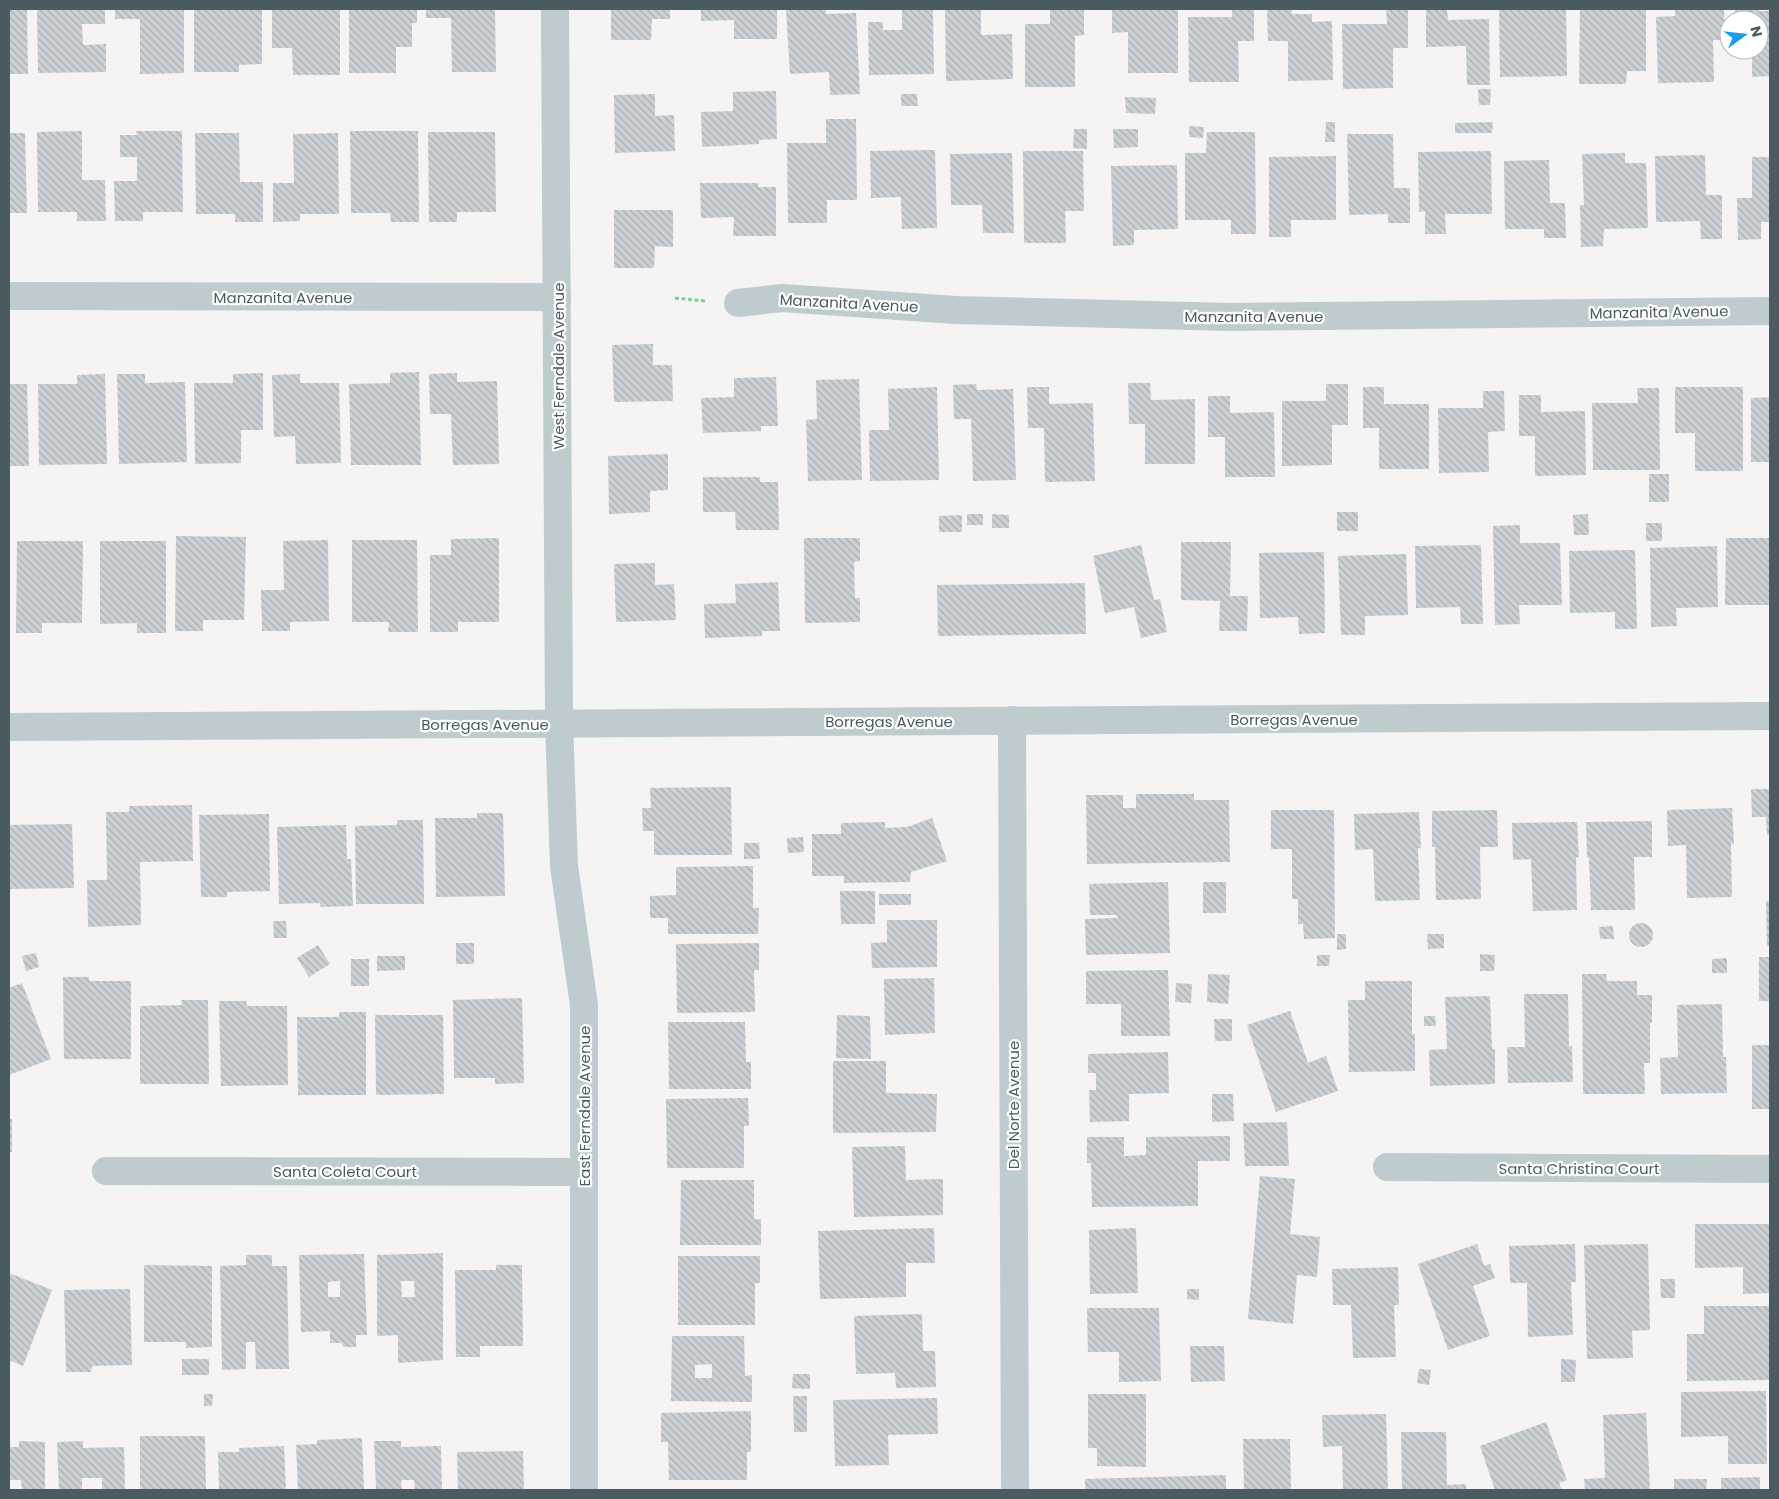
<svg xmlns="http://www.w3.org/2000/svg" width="1779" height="1499" viewBox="0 0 1779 1499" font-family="Poppins,sans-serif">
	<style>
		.building { fill: url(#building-back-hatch); fill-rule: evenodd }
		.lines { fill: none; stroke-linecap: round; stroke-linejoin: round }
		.path { stroke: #79d094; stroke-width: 3; stroke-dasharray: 4 2.5; stroke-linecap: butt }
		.minor { stroke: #becbcf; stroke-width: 28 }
		.labels { text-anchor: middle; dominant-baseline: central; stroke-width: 4.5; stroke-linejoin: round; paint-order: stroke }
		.street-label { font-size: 15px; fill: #4a5b61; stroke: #fff }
	</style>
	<defs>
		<pattern id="building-back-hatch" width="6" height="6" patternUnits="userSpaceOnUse" patternTransform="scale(1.25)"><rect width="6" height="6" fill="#cdd1d5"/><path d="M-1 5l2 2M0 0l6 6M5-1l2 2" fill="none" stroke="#a8adb0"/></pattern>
	</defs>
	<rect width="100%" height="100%" fill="#f5f3f3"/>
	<g class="building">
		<path d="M9 9H27L28 74H9Z"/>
		<path d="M37 9H105V24H82L83 45 106 44V72L38 73Z"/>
		<path d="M115 9H184V73L140 74V19H115Z"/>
		<path d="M194 9H262V64L239 65V72H194Z"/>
		<path d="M272 9H340V75H293L292 48H272Z"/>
		<path d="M349 9H417V23H412V47H396V73H349Z"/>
		<path d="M426 9H495L496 72H452L451 18H426Z"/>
		<path d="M611 9H670V19H652L651 40H611Z"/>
		<path d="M701 9H777V39H734V20L701 21Z"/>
		<path d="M786 9H826V14L856 13 860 94 830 95 829 72 790 74Z"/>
		<path d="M902 9H933L934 74 869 75 868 22H883V30H902Z"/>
		<path d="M945 9H981V35L1012 34 1013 79 946 81Z"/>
		<path d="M1050 9H1084V35L1075 36V87H1025V24H1050Z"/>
		<path d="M1112 9H1178V73H1128V32L1112 33Z"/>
		<path d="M1232 9H1254V41H1238L1239 82H1189L1188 17H1232Z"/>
		<path d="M1267 9H1292V14H1312V22L1332 21 1333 80 1288 81V41H1268Z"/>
		<path d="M1386 9H1408V48H1393V88L1343 89 1342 24H1387Z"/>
		<path d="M1426 9H1447L1448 20 1489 19 1490 85H1467L1466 46 1426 47Z"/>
		<path d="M1566 9 1567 76 1500 77 1499 10Z"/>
		<path d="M1580 9H1646V71H1627L1626 84H1579Z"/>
		<path d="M1724 9 1725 40H1713L1714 82 1658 83 1656 17 1675 16V10Z"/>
		<path d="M1735 9H1758V11H1770V76L1752 77V50H1759V20H1736Z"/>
		<path d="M1478 89H1491L1490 105H1479Z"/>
		<path d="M776 91 777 139 759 140V144L702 147 701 112 733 111V92Z"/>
		<path d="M655 94V116L674 115 675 151 615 153 614 95Z"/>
		<path d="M901 94H917L918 106H901Z"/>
		<path d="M1125 97 1156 98 1155 114 1126 113Z"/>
		<path d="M826 119H856L857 200H827V223H788L787 143H826Z"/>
		<path d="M1326 122H1335V142H1325Z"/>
		<path d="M1493 122 1492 133H1455V123Z"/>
		<path d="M1189 126 1204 127 1203 138 1189 137Z"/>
		<path d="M1074 129H1087V149L1073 148Z"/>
		<path d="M1113 129H1138V147L1114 148Z"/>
		<path d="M82 131V180H105L106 221H77V212H38L37 132Z"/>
		<path d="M136 131H182L183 212H143V221H115L114 181H137V157H120V135H137Z"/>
		<path d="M350 131H418L419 222H391L390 213H351Z"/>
		<path d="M428 132H495L496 212H457V222H429Z"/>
		<path d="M1207 132H1255L1256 234H1231V220H1185V153H1206Z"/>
		<path d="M9 133H25L27 213H9Z"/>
		<path d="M195 133H239L240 182H263V222H235V214H196Z"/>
		<path d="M338 133 339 214H300V221L273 222V183H294L293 134Z"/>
		<path d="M1347 134H1393L1394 188H1410V223H1388V214L1349 215Z"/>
		<path d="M935 150 937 228 902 229 901 197 871 198 870 151Z"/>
		<path d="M1023 151H1083L1084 211H1065L1066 243H1024Z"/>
		<path d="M1491 151 1492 214H1445L1446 234H1425V211L1419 212 1418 152Z"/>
		<path d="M1012 153 1014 233H983L982 205H951L950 154Z"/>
		<path d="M1625 153V163H1646L1648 228 1604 229 1603 246 1581 247 1580 205H1584L1582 154Z"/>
		<path d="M1705 155 1706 195H1722V239H1701L1700 221 1656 222 1655 156Z"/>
		<path d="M1336 156V220H1291V237H1269V157Z"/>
		<path d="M1752 157H1770V222H1761V239L1738 240 1737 198H1752Z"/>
		<path d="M1549 160 1550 203H1565L1566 238H1544V229H1505L1504 161Z"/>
		<path d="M1177 165 1178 229 1134 230V245L1113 246 1111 166Z"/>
		<path d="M700 183H759L758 187H776V236H733L734 217 701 218Z"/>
		<path d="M614 210H673V247L655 246 654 268H614Z"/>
		<path d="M653 344V365H672L673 401 614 402 612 345Z"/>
		<path d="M419 372 421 465H351L349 384 390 383V373Z"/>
		<path d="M263 373V430H241V463L195 464 194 383H233V374Z"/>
		<path d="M457 373V382L497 381 499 464 453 465 451 414H430L429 374Z"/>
		<path d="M105 374 107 464 39 465 38 384H77V375Z"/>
		<path d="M117 374H145V383L185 382 187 462 119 464Z"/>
		<path d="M300 374V383H339L341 463 296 464 295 436 274 437 272 375Z"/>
		<path d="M776 377 778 426H761V431L703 433 701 398 734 397V378Z"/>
		<path d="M859 379 862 480 808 481 806 420 817 419 816 380Z"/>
		<path d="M1128 383H1150L1151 400 1195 399V464H1145V424H1129Z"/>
		<path d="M9 384H27L29 466H9Z"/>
		<path d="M976 384 977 390 1013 389 1016 480 973 481 971 419H954L953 385Z"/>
		<path d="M1326 384H1348V425H1332V465L1282 466V401H1326Z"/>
		<path d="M937 387 939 480 870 481 869 430H889L888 389Z"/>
		<path d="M1027 387H1049V404L1093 403 1095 481 1045 482 1044 428H1028Z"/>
		<path d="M1363 387H1384V404H1429V469H1379V428H1363Z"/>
		<path d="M1675 387H1743V471H1695V433H1675Z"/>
		<path d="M1637 388H1659L1660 470H1593L1592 403H1638Z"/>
		<path d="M1483 391H1504L1505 431 1488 432 1489 472 1439 473 1438 408H1483Z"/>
		<path d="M1519 395H1541V412L1585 411 1586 475 1535 476V436H1519Z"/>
		<path d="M1208 396H1230V413L1274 412 1275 477H1225V437H1208Z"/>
		<path d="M1770 397V462H1751V398Z"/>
		<path d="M668 454V490L650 491V512L609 514 608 456Z"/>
		<rect x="1649" y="474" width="20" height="28"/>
		<path d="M703 477H760V482H778L779 530H736L735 512H703Z"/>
		<rect x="1337" y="512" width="21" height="19"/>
		<rect x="967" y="514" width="16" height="11"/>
		<path d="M992 514 1009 515V528H992Z"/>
		<path d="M1588 514 1589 535H1574L1573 515Z"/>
		<path d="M962 515V532H939V516Z"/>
		<rect x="1646" y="523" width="16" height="18"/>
		<path d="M1520 525V543H1560L1562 605H1519L1520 624 1495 625 1493 526Z"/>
		<path d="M176 536 246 537 244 620H203V631H175Z"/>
		<path d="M499 538V622H458V632H430V555H451V539Z"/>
		<path d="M804 538H860V561L854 562 855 598H860V622L805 623Z"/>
		<path d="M1726 538H1770V605H1725Z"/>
		<path d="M328 540 329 621 290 622V631H262L261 590H284L283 541Z"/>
		<path d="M352 540H417L418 632H388L389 622H352Z"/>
		<path d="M17 541H83L82 623H42V633H16Z"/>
		<path d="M100 541H166V633H137V623L100 624Z"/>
		<path d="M1181 542H1231L1230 596H1248L1247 631H1219L1220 601 1181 600Z"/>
		<path d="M1141 545 1154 600 1160 599 1167 632 1141 638 1134 607 1105 613 1093 556Z"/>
		<path d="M1481 545 1483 624H1461L1460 607 1416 608 1415 546Z"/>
		<path d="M1717 546 1718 607 1676 608 1677 626 1651 627 1650 548Z"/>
		<path d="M1635 550 1637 629H1615V612L1570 613 1569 551Z"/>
		<path d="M1324 552 1325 633 1299 634 1298 617 1260 618 1259 553Z"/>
		<path d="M1406 554 1408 615 1365 616V635H1341L1338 556Z"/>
		<path d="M655 563V585L674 584 676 620 616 622 614 564Z"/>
		<path d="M778 582 780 631H762V636L705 638 704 604 736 603 735 584Z"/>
		<path d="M1085 583 1086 634 938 636 937 585Z"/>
		<path d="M731 787 732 855H654V831H643L642 808H651L650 788Z"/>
		<path d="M1751 789H1770V835H1767L1766 817H1752Z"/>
		<path d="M1136 794H1194V800H1229L1230 862 1087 864 1086 795H1123V808H1136Z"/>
		<path d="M192 805 193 861 140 862 141 925 88 927 87 880H107L106 812H129V806Z"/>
		<path d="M1732 808 1734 844H1731L1732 897 1687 898 1686 845 1668 846 1667 810Z"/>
		<path d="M1271 810H1334L1335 938 1304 939 1303 924H1298V899H1292V849H1271Z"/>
		<path d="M1497 810 1498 847H1480L1481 899 1436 900 1435 847H1432V811Z"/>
		<path d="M1419 812 1421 848H1418L1420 900 1375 901 1373 849 1355 850 1354 814Z"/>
		<path d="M477 813H503L505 896 436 897 435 818H477Z"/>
		<path d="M269 814 270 891 227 892V897H201L199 815Z"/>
		<path d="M932 818 947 861 911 872 910 882 844 883V876H812V834H841V823L885 822V828L907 827Z"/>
		<path d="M397 820H423L424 904H356L355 826 397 825Z"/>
		<path d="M1652 821V857H1634L1635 910H1591L1589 858H1587L1586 822Z"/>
		<path d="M1577 822 1579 858 1576 857 1577 910 1533 911 1531 859 1513 860 1512 823Z"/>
		<path d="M72 824 74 888 10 889 9 825Z"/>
		<path d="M346 825 347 859H351L353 906 321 907 320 903 279 904 277 827Z"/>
		<path d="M803 837 804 852 788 853 787 838Z"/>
		<path d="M744 843H759L760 859H744Z"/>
		<path d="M753 866V908H759L758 934H668V918H650V896L676 895V867Z"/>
		<path d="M1168 882 1170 953 1086 955 1085 919 1118 918 1117 915H1090L1089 884Z"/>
		<rect x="1203" y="882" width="23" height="31"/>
		<path d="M840 891H875V924H841Z"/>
		<rect x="879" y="894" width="32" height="11"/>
		<path d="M1766 901H1770V946H1767Z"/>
		<path d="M887 920H937V967L872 968 871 943 887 942Z"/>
		<path d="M273 921H286L287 938H274Z"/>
		<circle cx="1641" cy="935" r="12"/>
		<path d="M1613 926 1614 939H1600L1599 927Z"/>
		<path d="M1337 934H1346V949L1337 950Z"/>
		<path d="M1427 934H1444V948L1428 949Z"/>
		<rect x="456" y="943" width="18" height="21"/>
		<path d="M759 943V970H754L755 1012 677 1013 676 944Z"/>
		<path d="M318 945 330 964 309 977 297 958Z"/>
		<path d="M36 953 39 967 26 971 22 956Z"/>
		<path d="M1480 954 1495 955 1494 971H1480Z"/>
		<path d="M1317 955H1330L1329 966H1317Z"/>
		<path d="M377 956H405V970L377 971Z"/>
		<rect x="1759" y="957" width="11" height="44"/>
		<path d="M1727 958V973H1712V959Z"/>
		<rect x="351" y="959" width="18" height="27"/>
		<path d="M1168 970 1170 1036H1121V1004H1086V971Z"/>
		<path d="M1208 974 1230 975 1228 1004 1207 1002Z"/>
		<path d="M1582 974H1606L1607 981H1637V995H1652V1023H1650V1063H1644L1645 1094H1583Z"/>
		<path d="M63 977H89V981H131V1059H64Z"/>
		<path d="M934 978 935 1033 885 1035 884 979Z"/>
		<path d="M1365 981H1412V1034H1415V1071L1349 1072 1348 1000H1365Z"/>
		<path d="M22 983 51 1059 9 1075V988Z"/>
		<path d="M1176 983 1192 984 1191 1003 1175 1002Z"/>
		<path d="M1524 994H1568L1569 1047 1572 1046 1573 1082 1508 1083 1507 1047H1525Z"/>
		<path d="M1490 996 1492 1049H1495V1084L1430 1086 1429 1050 1447 1049 1445 997Z"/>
		<path d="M522 998 524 1083 495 1084V1078H454L453 1000Z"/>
		<path d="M181 1000H208L209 1084H140V1006L182 1005Z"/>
		<path d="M219 1001H246L247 1006H287L288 1085 221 1086Z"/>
		<path d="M1722 1004 1723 1057H1726L1727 1093 1661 1094 1660 1058 1678 1057 1677 1005Z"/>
		<path d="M1290 1011 1308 1063 1326 1056 1338 1091 1276 1112 1247 1025Z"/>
		<path d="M339 1012H366V1095H298L297 1017H339Z"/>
		<path d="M375 1015H443L444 1094 376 1095Z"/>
		<path d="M837 1015 870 1016 871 1059 836 1058Z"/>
		<path d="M1424 1016H1435L1436 1026H1424Z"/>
		<path d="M1214 1019H1232V1041H1215Z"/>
		<path d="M668 1022H745L746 1062H751V1089H669Z"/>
		<rect x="1752" y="1045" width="18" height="64"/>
		<path d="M1168 1052 1169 1093 1129 1094V1121L1090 1122 1089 1090H1096V1073H1088V1054Z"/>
		<path d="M833 1061H886V1093L937 1094 936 1132 833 1133Z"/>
		<path d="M1212 1094H1233L1234 1121 1212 1122Z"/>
		<path d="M748 1098 749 1126H744V1168H667L666 1099Z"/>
		<rect x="9" y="1119" width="3" height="33"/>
		<path d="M1287 1122 1289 1166H1245L1243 1123Z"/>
		<path d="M1230 1136V1161H1198V1206L1092 1207 1091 1163H1087V1137H1124V1156L1146 1155V1137Z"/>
		<path d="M905 1146 906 1180 943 1179V1215L854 1217 852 1147Z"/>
		<path d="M1260 1176 1295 1179 1290 1234 1320 1237 1317 1277 1297 1275 1293 1324 1248 1319Z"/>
		<path d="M681 1180H754V1219H761V1245H680Z"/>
		<path d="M1695 1224H1770V1293L1743 1294V1267L1695 1268Z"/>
		<path d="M934 1228 935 1263H906V1297L820 1299 818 1231Z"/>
		<path d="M1136 1228 1138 1293 1090 1294 1089 1230Z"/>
		<path d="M1477 1244 1484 1266 1490 1264 1495 1278 1473 1286 1490 1336 1448 1350 1418 1264Z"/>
		<path d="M1575 1244 1576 1282H1571L1573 1335 1528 1337 1527 1283H1510L1509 1246Z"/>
		<path d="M1648 1244 1650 1330 1632 1331 1633 1358 1587 1359 1584 1245Z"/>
		<path d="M443 1253V1360L398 1363V1335L377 1336V1255ZM401 1281H414L415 1297H402Z"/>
		<path d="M364 1254 367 1335H356V1347H343L342 1343H330V1331L301 1332 299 1255ZM340 1281V1297H328V1282Z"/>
		<path d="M246 1255H272V1266H287L289 1369H256L255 1342H246V1369L222 1370 220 1266 246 1265Z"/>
		<path d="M678 1256H760V1283H755V1325H678Z"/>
		<path d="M144 1265 212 1266V1347L186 1348V1342H144Z"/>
		<path d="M496 1265H522L523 1346H480V1357H456L455 1270H496Z"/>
		<path d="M1398 1267 1399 1305H1394L1396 1357 1353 1358 1351 1305H1333L1332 1269Z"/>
		<path d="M9 1273 52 1290 23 1366 9 1360Z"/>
		<path d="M1660 1279H1675V1298H1661Z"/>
		<path d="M130 1289 132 1365 92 1366 91 1372H66L64 1290Z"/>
		<path d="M1187 1289H1199V1300L1187 1299Z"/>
		<path d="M1704 1306H1770V1380L1687 1381V1334H1704Z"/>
		<path d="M1087 1308H1159L1161 1381 1119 1382V1352H1088Z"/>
		<path d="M922 1314 923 1351H935L936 1387 896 1388 895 1373 856 1374 854 1316Z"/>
		<path d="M672 1336H744L745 1376 752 1375V1402L671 1401ZM712 1364V1378H695V1365Z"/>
		<path d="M1190 1346H1224L1225 1381 1191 1382Z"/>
		<rect x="182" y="1359" width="27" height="16"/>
		<path d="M1561 1359 1576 1360 1575 1382H1561Z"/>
		<path d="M1419 1369 1431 1370 1429 1385 1417 1383Z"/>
		<path d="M793 1374H810V1389L792 1388Z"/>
		<path d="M1766 1391 1767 1464H1728V1436L1681 1437V1392Z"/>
		<path d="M204 1394H213L212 1406H204Z"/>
		<path d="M1088 1394H1146V1467L1097 1466V1448H1088Z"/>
		<path d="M793 1396H807V1432H794Z"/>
		<path d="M937 1398 938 1434 888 1435 889 1465 835 1466 833 1400Z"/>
		<path d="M751 1411V1452H747V1480H669L668 1442H661V1413Z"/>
		<path d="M1646 1413 1650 1490H1585L1584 1479 1605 1478 1603 1415Z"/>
		<path d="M1386 1414 1388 1490H1343L1342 1446 1323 1447 1322 1415Z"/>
		<path d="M1546 1422 1567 1480 1559 1483 1562 1490H1495L1480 1446Z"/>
		<path d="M1401 1432H1446L1447 1485 1466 1484V1490H1402Z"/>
		<path d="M140 1436H205L206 1490H140Z"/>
		<path d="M362 1438 364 1490H298L296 1445 317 1444V1440Z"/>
		<path d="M1243 1439H1290L1291 1490H1244Z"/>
		<path d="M19 1441 45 1442V1490H22L21 1480H9V1447H19Z"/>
		<path d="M83 1441V1448L124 1447 125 1490H102V1478H82V1490H59L57 1442Z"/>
		<path d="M374 1441H401V1447L441 1446 442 1490H415L414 1480H401L402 1490H376Z"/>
		<path d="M284 1446 286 1490H219L218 1452H239V1448Z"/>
		<path d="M523 1451 524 1490H458L457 1452Z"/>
		<path d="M1226 1475V1490H1085V1479Z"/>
		<path d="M1760 1477V1490H1721V1478Z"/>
		<path d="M1674 1479H1707L1706 1490H1674Z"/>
	</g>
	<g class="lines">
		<path class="path" d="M675 298 706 301"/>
		<g class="minor">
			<path d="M555 9 559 723 564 866 584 1005V1490"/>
			<path d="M9 296 557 297"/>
			<path d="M738 303 782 298 956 310 1230 317 1770 311"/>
			<path d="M1012 720 1015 1490"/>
			<path d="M9 727 1770 716"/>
			<path d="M1387 1167 1770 1169"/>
			<path d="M106 1171 584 1172"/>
		</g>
	</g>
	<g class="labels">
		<g class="street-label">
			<text x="283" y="297">Manzanita Avenue</text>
			<text transform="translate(849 303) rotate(3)">Manzanita Avenue</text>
			<text transform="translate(1659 312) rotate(-1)">Manzanita Avenue</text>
			<text x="1254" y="316">Manzanita Avenue</text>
			<text transform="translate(558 366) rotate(-90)">West Ferndale Avenue</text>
			<text x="1294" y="719">Borregas Avenue</text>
			<text x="889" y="721">Borregas Avenue</text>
			<text x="485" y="724">Borregas Avenue</text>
			<text transform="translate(1013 1105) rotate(-90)">Del Norte Avenue</text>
			<text transform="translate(584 1106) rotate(-90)">East Ferndale Avenue</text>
			<text x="1579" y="1168">Santa Christina Court</text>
			<text x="345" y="1171">Santa Coleta Court</text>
		</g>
	</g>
	<rect width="1779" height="1499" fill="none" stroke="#4a5b61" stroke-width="20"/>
	<g transform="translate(1744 35) rotate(75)"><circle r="24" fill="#ffffff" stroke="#b7bdc0"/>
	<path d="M0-4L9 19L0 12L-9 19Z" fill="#199ee9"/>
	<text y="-8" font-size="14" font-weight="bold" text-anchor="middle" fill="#4a5b61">N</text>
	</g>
</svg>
